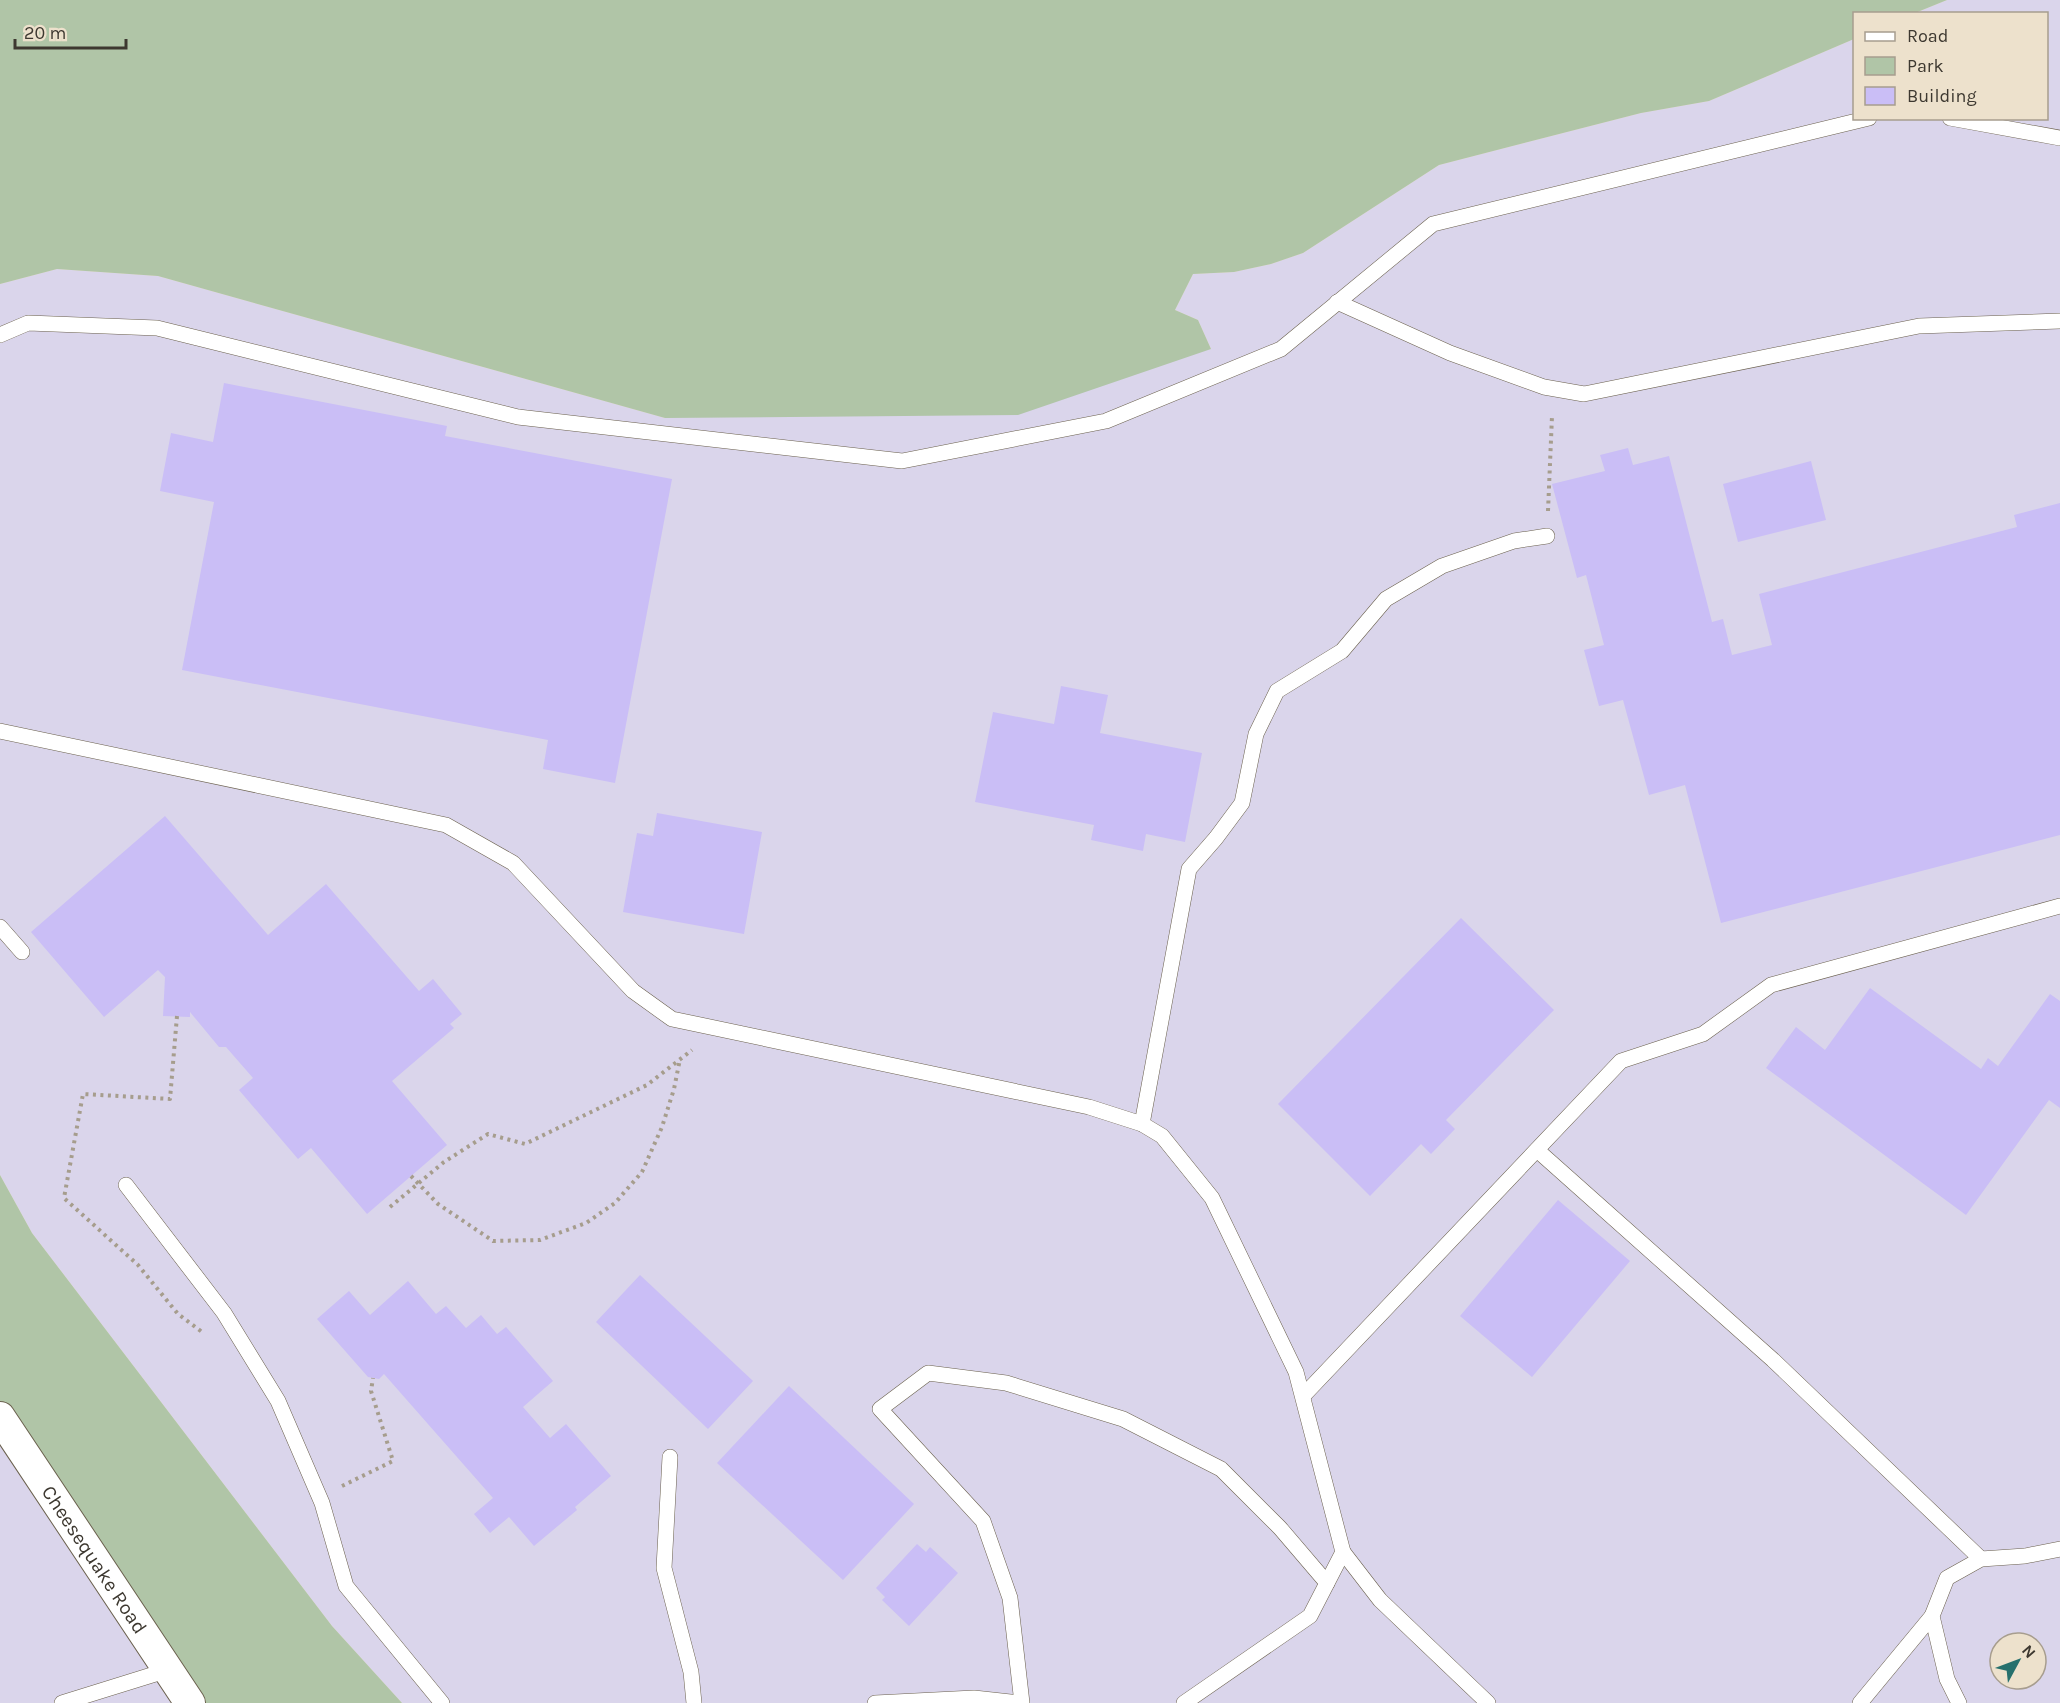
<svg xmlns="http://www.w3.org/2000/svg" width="2060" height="1703" viewBox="0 0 2060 1703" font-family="Karla,sans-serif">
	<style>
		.industrial { fill: #dad5eb; fill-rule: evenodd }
		.green { fill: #b0c5a7 }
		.building { fill: #cabef6 }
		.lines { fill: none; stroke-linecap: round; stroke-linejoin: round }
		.lane-casing { stroke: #6b614e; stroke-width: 16 }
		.street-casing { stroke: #6b614e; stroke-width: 32 }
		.path { stroke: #a69d8d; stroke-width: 4; stroke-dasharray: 3 4.5; stroke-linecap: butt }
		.lane { stroke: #fff; stroke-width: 15 }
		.street { stroke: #fff; stroke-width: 30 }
		.labels { text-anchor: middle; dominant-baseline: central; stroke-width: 4.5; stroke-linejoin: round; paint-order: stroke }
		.street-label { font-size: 20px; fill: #3d3830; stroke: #ede1cc }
	</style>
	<rect width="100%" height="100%" fill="#ede1cc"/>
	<g class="industrial">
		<path d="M1947 0H2060V1703H402L332 1626 32 1233 0 1175V284L57 269 158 276 665 418 1211 349 1198 320 1175 310 1193 274 1234 272 1271 264 1303 253 1439 165 1641 113 1709 101 1854 39V118H2046V14L1915 13ZM2000 1643H2036V1679H2000Z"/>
		<path d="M0 1417 190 1703H0Z"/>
	</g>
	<g class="green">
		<path d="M0 0H1947L1915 13 1854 14V39L1709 101 1641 113 1439 165 1303 253 1271 264 1234 272 1193 274 1175 310 1198 320 1211 349 1018 415 665 418 158 276 57 269 0 284Z"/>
		<path d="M0 1175 32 1233 332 1626 402 1703H190L0 1417Z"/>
	</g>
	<g class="building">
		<path d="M224 383 447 426 445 436 672 479 615 783 543 769 548 740 182 670 214 502 160 491 171 433 213 442Z"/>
		<path d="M1628 448 1633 465 1669 456 1712 622 1723 619 1732 655 1772 645 1759 594 2017 527 2014 515 2060 503V835L1721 923 1685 785 1649 795 1623 700 1599 706 1584 650 1604 645 1586 575 1577 578 1552 484 1605 471 1600 455Z"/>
		<path d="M1811 461 1826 520 1738 542 1723 484Z"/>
		<path d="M1061 686 1108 695 1100 733 1202 753 1185 842 1146 834 1143 851 1091 840 1094 825 975 802 993 712 1054 724Z"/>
		<path d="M657 813 762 832 744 934 623 912 637 833 653 836Z"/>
		<path d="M165 816 268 935 326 884 419 991 433 979 462 1014 450 1024 454 1028 392 1081 447 1145 367 1214 311 1148 298 1159 239 1090 253 1078 226 1047H219L190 1012V1017L163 1016 165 977 158 970 104 1017 31 932Z"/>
		<path d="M1461 918 1554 1010 1446 1120 1455 1129 1431 1154 1421 1144 1370 1196 1278 1104Z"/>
		<path d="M1870 988 1981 1069 1988 1058 1998 1066 2050 994 2060 1001V1108L2049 1100 1966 1215 1766 1068 1796 1027 1825 1050Z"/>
		<path d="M1558 1200 1630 1261 1532 1377 1460 1316Z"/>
		<path d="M640 1275 753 1381 708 1429 596 1322Z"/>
		<path d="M408 1281 436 1314 446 1306 466 1328 481 1315 497 1334 506 1327 553 1381 523 1407 550 1438 566 1424 611 1476 575 1507 577 1510 534 1546 509 1517 490 1533 474 1514 493 1498 384 1374 379 1379 368 1377 317 1319 349 1291 370 1315Z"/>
		<path d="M789 1386 914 1504 843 1580 717 1463Z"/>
		<path d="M917 1544 926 1552 930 1547 958 1573 909 1626 882 1600 885 1597 876 1588Z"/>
	</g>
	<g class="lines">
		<g class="lane-casing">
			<g id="lane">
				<path d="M1950 118 2060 138"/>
				<path d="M1337 302 1450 353 1544 387 1584 394 1919 326 2060 321"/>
				<path d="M0 335 28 323 157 328 518 417 902 461 1106 421 1281 349 1433 224 1869 118"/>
				<path d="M0 731 446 825 513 863 633 991 672 1019 1089 1107 1142 1124 1162 1136 1212 1198 1296 1372 1343 1552 1310 1616 1184 1703"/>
				<path d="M0 927 22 952"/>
				<path d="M1142 1124 1189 869 1216 838 1242 803 1256 734 1277 691 1342 651 1386 599 1442 566 1514 541 1547 536"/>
				<path d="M1537 1150 1773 1360 1981 1559"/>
				<path d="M126 1185 224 1313 278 1401 322 1503 346 1586 442 1703"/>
				<path d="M1303 1396 1621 1061 1703 1034 1771 985 2060 906"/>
				<path d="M670 1457 664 1568 691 1672 694 1703"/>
				<path d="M1343 1552 1380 1600 1488 1703"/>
				<path d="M62 1703 168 1670"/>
				<path d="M875 1703 974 1698 1019 1703"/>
				<path d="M1022 1703 1010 1598 983 1521 880 1409 928 1373 1006 1383 1123 1419 1221 1469 1280 1528 1327 1583"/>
				<path d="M1860 1703 1932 1616"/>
				<path d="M1959 1703 1947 1679 1932 1616 1947 1578 1981 1559 2025 1556 2060 1549"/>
			</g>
		</g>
		<g class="street-casing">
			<g id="street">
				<path id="s1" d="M0 1417 190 1703"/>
			</g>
		</g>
		<g class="path">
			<path d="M1548 511 1552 416"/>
			<path d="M177 1016 170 1099 83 1094 64 1198 138 1265 178 1314 202 1332"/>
			<path d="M411 1176 438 1204 493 1241 540 1240 586 1223 615 1203 642 1172 662 1127 674 1089 680 1059"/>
			<path d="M390 1207 444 1162 488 1134 525 1144 647 1085 692 1050"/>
			<path d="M342 1486 393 1461 371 1391 373 1378"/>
		</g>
		<use href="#lane" class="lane"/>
		<use href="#street" class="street"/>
	</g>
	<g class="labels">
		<g class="street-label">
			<text stroke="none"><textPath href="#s1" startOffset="171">Cheesequake Road</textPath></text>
		</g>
	</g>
	<rect x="1853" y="12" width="195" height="108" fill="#ede1cc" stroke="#a79d8e" stroke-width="1.5"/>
	<rect x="1865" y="32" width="30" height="9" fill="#ffffff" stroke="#a79d8e" stroke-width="1.5"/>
	<text x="1907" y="42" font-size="18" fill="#3d3830">Road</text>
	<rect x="1865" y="57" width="30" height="18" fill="#b0c5a7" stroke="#a79d8e" stroke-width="1.5"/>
	<text x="1907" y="72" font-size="18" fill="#3d3830">Park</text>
	<rect x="1865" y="87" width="30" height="18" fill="#cabef6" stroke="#a79d8e" stroke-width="1.5"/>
	<text x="1907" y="102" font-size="18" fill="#3d3830">Building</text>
	<g transform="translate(2018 1661) rotate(49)"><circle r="28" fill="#ede1cc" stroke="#a79d8e" stroke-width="1.5"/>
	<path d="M0-4.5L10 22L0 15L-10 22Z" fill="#26706d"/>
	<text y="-9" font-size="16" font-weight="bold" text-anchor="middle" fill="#3d3830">N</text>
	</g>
	<path d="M15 39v9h111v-9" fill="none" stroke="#3d3830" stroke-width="3"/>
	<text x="24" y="39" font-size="18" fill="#3d3830" stroke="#ede1cc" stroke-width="4.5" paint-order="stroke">20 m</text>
</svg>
